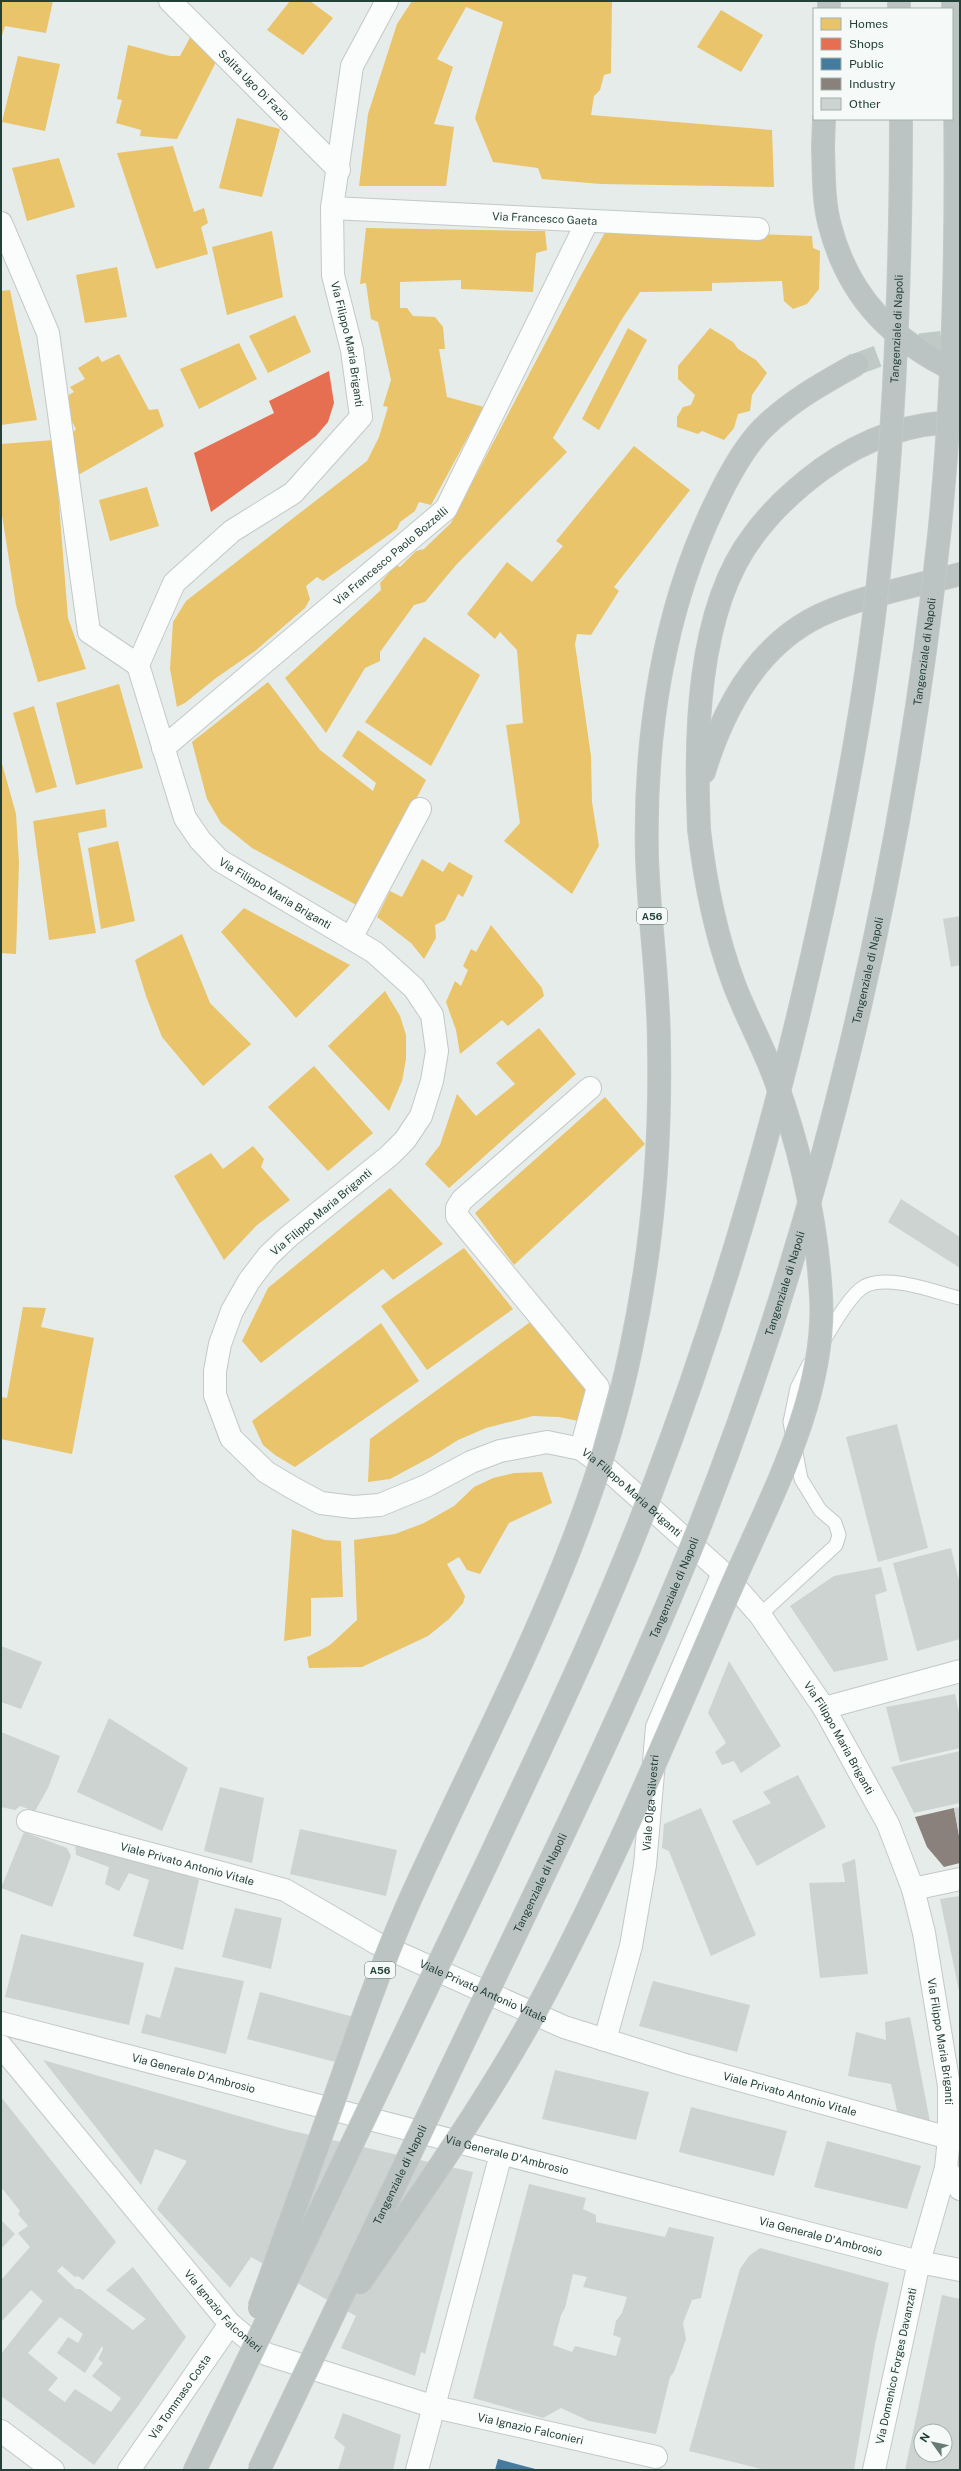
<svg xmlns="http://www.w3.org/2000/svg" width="961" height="2471" viewBox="0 0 961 2471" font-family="'Public Sans',sans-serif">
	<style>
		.homes { fill: #e9c46a }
		.shops { fill: #e76f51 }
		.public { fill: #457b9d }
		.industry { fill: #8a817c }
		.building { fill: #cdd3d1; fill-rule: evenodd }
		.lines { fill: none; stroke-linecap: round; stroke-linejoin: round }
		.highway-tunnel { stroke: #bfcac6; stroke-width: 22; stroke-dasharray: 22 11; stroke-linecap: butt }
		.lane-casing { stroke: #c3c9c6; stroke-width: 15 }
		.street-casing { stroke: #c3c9c6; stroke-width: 24 }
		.secondary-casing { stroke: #c2c9c6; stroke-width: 24 }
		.highway-casing { stroke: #c2cac8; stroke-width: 24 }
		.lane { stroke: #fbfcfc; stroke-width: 13 }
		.street { stroke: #fbfcfc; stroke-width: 22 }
		.secondary { stroke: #fbfcfc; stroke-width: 22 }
		.highway { stroke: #bbc4c2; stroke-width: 22 }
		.highway-bridge-casing { stroke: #c2cac8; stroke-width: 24; stroke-linecap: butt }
		.highway-bridge { stroke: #bbc4c2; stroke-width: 22 }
		.labels { text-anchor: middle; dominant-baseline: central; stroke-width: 4; stroke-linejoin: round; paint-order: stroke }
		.shield { fill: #f5faf8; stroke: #627872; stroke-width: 1 }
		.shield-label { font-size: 10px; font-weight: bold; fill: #234039 }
		.street-label { font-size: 11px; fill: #234039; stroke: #f5faf8 }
	</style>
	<rect width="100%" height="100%" fill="#e6ece9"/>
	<g class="homes">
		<path d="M1 1H53L46 33 5 26 1 39Z"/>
		<path d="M290 1H310L333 18 303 55 267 30Z"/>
		<path d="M412 1H612L611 73 604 75 600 90 594 96 591 115 772 130 774 187 601 184 542 179 538 168 493 162 475 118 503 22 466 7 437 59 453 67 434 124 454 127 446 186H359L368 114 397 24Z"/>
		<path d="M721 10 763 35 741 72 697 47Z"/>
		<path d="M192 34 216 62 177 139 140 136 141 130 116 123 122 100 117 99 128 45 170 56H180Z"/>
		<path d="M18 56 60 64 45 131 2 122Z"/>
		<path d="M237 118 280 129 262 197 219 188Z"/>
		<path d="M173 146 194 212 204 208 208 223 201 227 208 254 156 269 117 153Z"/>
		<path d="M59 158 75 207 27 221 12 168Z"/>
		<path d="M366 228 545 231 547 250 536 253 533 292 461 289V280L400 282V308H407L413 316 435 317 443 327 445 349H439L447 397 484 407 431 505 419 502 415 511 400 522 397 529 323 581 317 577 306 586 310 599 305 608 255 651 216 678 185 703 177 707 170 669 172 638 173 622 186 601 367 461 379 437 388 407 383 406 391 380 378 322 371 319 366 283 360 284Z"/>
		<path d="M607 229 812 236 813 248 820 251 819 289 807 304 793 309 784 301 782 281 712 283V291L640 292 622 319 553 438 567 452 456 565 425 602 414 605 380 652V661L365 668 326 733 285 678 381 590 380 583 396 565 400 567 416 551 424 549 451 523 579 279Z"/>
		<path d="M272 231 283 297 227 315 212 247Z"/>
		<path d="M117 267 127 317 85 323 76 275Z"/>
		<path d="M10 290 37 420 1 425V291Z"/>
		<path d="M295 315 311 352 268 373 249 336Z"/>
		<path d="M628 328 647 340 599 430 582 419Z"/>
		<path d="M710 328 733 342 738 349 756 360 767 373 752 395 750 411 738 414 734 428 724 440 702 431 698 434 677 427V417L683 407 691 405 695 395 678 379V366Z"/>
		<path d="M239 343 257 379 199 409 180 369Z"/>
		<path d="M119 354 149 410 158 409 164 426 73 478 68 438 76 429 68 415 67 396 74 392 70 387 85 379 78 368 98 356 102 362Z"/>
		<path d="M54 440 68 618 86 669 38 682 16 605 5 534 1 509V444Z"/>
		<path d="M634 446 690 490 614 587 619 591 591 635 577 634 575 644 591 756 592 802 599 846 572 894 504 841 520 823 506 725 523 723 517 650 500 632 495 639 467 614 507 562 532 582 563 546 556 541Z"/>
		<path d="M147 487 159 526 110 541 99 500Z"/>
		<path d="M424 637 480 675 431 766 365 722Z"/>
		<path d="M268 682 320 750 373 791 376 783 342 756 358 730 426 780 360 907 252 848 221 823 207 799 192 742Z"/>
		<path d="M119 684 143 768 76 785 56 703Z"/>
		<path d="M34 706 57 787 36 793 13 713Z"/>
		<path d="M1 760 16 814 19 863 16 954 1 953Z"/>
		<path d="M105 809 107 827 78 833 96 933 49 940 33 821Z"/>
		<path d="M118 841 135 921 101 929 88 848Z"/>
		<path d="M422 859 443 872 449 862 473 876 463 897 458 894 445 920 435 925 436 938 424 959 411 943 377 917 390 891 402 897Z"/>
		<path d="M244 908 350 965 296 1018 221 932Z"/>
		<path d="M491 925 542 988 544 996 508 1026 502 1020 460 1054 456 1030 446 1002 455 981 461 986 468 970 463 966 471 949 476 952Z"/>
		<path d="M182 934 210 1003 251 1044 203 1086 162 1037 146 996 135 960Z"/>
		<path d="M385 991 400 1016 406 1035V1059L402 1081 389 1111 328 1046Z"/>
		<path d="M539 1028 576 1074 449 1188 425 1164 440 1145 457 1094 476 1116 515 1084 496 1063Z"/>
		<path d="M314 1066 373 1133 328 1171 268 1107Z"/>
		<path d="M605 1097 645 1144 514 1265 475 1213Z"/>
		<path d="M253 1146 264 1159 261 1167 290 1200 257 1225 224 1260 174 1176 211 1153 223 1169Z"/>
		<path d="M390 1188 443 1244 393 1280 383 1269 261 1363 242 1341 268 1288Z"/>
		<path d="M464 1248 513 1309 427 1370 381 1306Z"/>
		<path d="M23 1307 46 1308 41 1327 94 1338 72 1454 1 1439V1397L7 1398Z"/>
		<path d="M533 1320 592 1392 583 1422 559 1417 533 1416 486 1428 458 1440 431 1457 390 1479 368 1482 370 1439Z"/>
		<path d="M381 1323 419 1381 295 1467 275 1455 263 1445 252 1421Z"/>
		<path d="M542 1472 552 1503 509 1523 480 1574 467 1570 459 1557 447 1564 465 1596 463 1603 449 1619 428 1636 362 1667 309 1668 307 1657 330 1645 357 1620 354 1540 395 1534 424 1523 454 1506 474 1487 493 1478 514 1473Z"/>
		<path d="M292 1529 325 1540 341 1541 343 1597 311 1598V1636L284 1641Z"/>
	</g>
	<path class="shops" d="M329 371 334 403 328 422 316 436 211 512 194 453 274 413 269 401Z"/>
	<path class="public" d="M498 2459 539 2470H495Z"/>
	<path class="industry" d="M954 1808 960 1840V1863L944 1867 927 1847 915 1817Z"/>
	<g class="building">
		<path d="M960 916V965L951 967 943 919Z"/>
		<path d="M901 1199 960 1237V1268L888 1222Z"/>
		<path d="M897 1424 928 1548 878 1562 846 1437Z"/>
		<path d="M951 1548 960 1585V1639L917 1651 893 1563Z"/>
		<path d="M881 1567 887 1591 875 1595 888 1660 834 1672 790 1606 834 1576Z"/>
		<path d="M1 1646 42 1662 21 1709 1 1702Z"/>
		<path d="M729 1661 781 1746 741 1773 734 1761 722 1765 715 1752 726 1743 708 1713Z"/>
		<path d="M955 1694 960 1717V1748L900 1762 886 1707Z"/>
		<path d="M109 1718 188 1768 162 1831 77 1792Z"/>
		<path d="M1 1732 60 1756 48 1788 35 1811 20 1806 15 1810 1 1807Z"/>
		<path d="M960 1751V1803L914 1813 891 1767Z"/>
		<path d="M798 1775 826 1827 757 1866 732 1821 771 1803 763 1792Z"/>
		<path d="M220 1787 264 1798 252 1863 204 1851Z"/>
		<path d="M960 1807V1836H959L954 1808Z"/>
		<path d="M701 1808 756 1935 711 1956 669 1851 662 1848 664 1824Z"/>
		<path d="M300 1829 397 1850 386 1896 290 1874Z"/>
		<path d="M24 1832 67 1848 71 1856 52 1907 1 1888Z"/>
		<path d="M75 1838 199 1880 183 1950 133 1936 149 1880 129 1873 119 1891 105 1884 109 1867 76 1855Z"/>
		<path d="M855 1859 868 1974 820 1978 809 1883 845 1882 842 1864Z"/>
		<path d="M960 1896V1991H959L940 1899Z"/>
		<path d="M235 1908 282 1918 271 1969 222 1957Z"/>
		<path d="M21 1934 144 1963 129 2025 5 1997Z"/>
		<path d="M175 1967 244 1981 226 2054 141 2033 146 2014 160 2018Z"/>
		<path d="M653 1981 750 2005 737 2052 639 2026Z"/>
		<path d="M260 1992 354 2017 339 2063 247 2039Z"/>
		<path d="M910 2017 930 2122 898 2115 891 2084 848 2076 856 2032 886 2040 885 2022Z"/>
		<path d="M43 2060 284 2129 473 2172 425 2354 421 2352 415 2376 341 2348 356 2316 251 2257 230 2288 157 2209 187 2161 155 2149 141 2185Z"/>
		<path d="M555 2070 649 2092 636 2140 542 2119Z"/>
		<path d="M1 2097 116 2242 83 2280 78 2276 75 2277 62 2266 57 2271 76 2289H80L133 2330 146 2319 106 2290 133 2267 186 2337 138 2406 94 2465 1 2396V2354L43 2301 31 2290 1 2322V2280L30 2247 18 2233 28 2226 18 2214 20 2211 1 2187ZM60 2317 83 2334 78 2343 68 2337 57 2353 85 2373 102 2346 103 2349 98 2359 103 2363 92 2376 121 2398 111 2412 75 2389 65 2402 48 2390 58 2378 28 2353Z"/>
		<path d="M691 2107 787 2131 774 2176 679 2152Z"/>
		<path d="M827 2141 921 2166 907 2209 814 2187Z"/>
		<path d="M529 2184 586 2198 583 2209 596 2215V2222L665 2237 669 2227 714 2237 701 2298 692 2300 683 2323 686 2339 674 2372 670 2377 656 2434 589 2421 561 2408 543 2418 473 2398ZM573 2274 587 2277 583 2287 627 2297 622 2313 616 2321 613 2335 621 2338 616 2356 575 2346 572 2352 553 2345 561 2315 565 2308Z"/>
		<path d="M1 2220 15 2234 1 2249Z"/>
		<path d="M760 2248 889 2283 875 2344 854 2470H765L689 2451 740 2269 749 2256Z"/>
		<path d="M942 2295 960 2299V2470H905ZM921 2431H945V2455H921Z"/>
		<path d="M343 2413 401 2435 393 2470H338L345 2447 334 2438Z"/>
	</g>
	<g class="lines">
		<path class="highway-tunnel" d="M857 364 905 346 960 340"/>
		<g class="lane-casing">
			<g id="lane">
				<path d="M823 1342C832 1327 850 1294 865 1286 889 1274 934 1292 960 1298"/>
				<path d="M760 1615 836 1545 839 1535 835 1523 820 1510 801 1479 790 1422 797 1388 809 1364"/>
			</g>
		</g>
		<g class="street-casing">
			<g id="street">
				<path id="s1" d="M170 1 339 170"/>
				<path id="s2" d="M387 1 352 66 332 208 333 275 352 350 361 417 293 493 232 531 174 583 138 665 185 818 200 840 219 860 374 952 414 988 432 1015 437 1051 432 1081 421 1116 405 1140 389 1156 288 1237 268 1256 249 1281 232 1311 220 1344 215 1371V1395L231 1438 266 1472 293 1488 321 1503 353 1507 380 1505 426 1486 471 1462 500 1451 547 1442 581 1449 606 1468 723 1573 760 1615 824 1708 888 1824 913 1889 924 1933 949 2086V2138L946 2168 919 2262 874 2470"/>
				<path id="s3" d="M332 208 758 229"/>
				<path d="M1 223 48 333 89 632 138 665"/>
				<path id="s4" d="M163 748 446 509 587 222"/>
				<path d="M351 938 420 809"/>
				<path d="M581 1449 598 1387 457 1216V1208L462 1200 590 1088"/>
				<path d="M824 1708 960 1671"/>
				<path id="s5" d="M28 1821 285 1890 376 1943 564 2027 682 2064 949 2138"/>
				<path d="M913 1889 960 1879"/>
				<path id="s6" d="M1 2023 919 2262 960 2270"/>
				<path id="s7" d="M605 2040 631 1946 645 1865 657 1727 723 1573"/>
				<path id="s8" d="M1 2046 230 2324 266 2354 435 2407 656 2457"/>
				<path d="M946 2168 960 2189"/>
				<path id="s9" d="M129 2470 230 2324"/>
				<path d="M417 2470 501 2154"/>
			</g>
		</g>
		<g class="secondary-casing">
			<path id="secondary" d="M1 2431 53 2470"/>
		</g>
		<g class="highway-casing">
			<g id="highway">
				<path d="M899 1V9"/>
				<path d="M829 9V1"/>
				<path d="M823 147 824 119"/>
				<path d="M704 772C722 713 753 653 809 621 848 599 915 586 960 574"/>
				<path d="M699 829C695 739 696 611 753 536 772 510 796 488 822 469 864 439 909 422 960 422"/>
				<path d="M195 2470 218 2422"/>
			</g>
		</g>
		<use href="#lane" class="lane"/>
		<use href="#street" class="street"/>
		<use href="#secondary" class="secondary"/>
		<use href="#highway" class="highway"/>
		<g class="highway-bridge-casing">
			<g id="highway-bridge">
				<path d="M823 147C824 173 823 201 830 226 849 299 894 342 960 373"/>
				<path d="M360 2283C425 2187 494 2092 548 1988 616 1859 672 1724 730 1590 769 1500 827 1397 821 1296 817 1223 800 1148 775 1079 763 1046 746 1016 734 984 715 933 705 882 699 829"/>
				<path d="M259 2308C284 2239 309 2170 334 2100 357 2034 380 1968 408 1904 490 1722 590 1547 631 1349 652 1250 661 1147 659 1046 659 983 649 920 647 857 644 737 663 609 717 500 729 475 743 449 762 429 790 401 823 383 857 364"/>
				<path id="s10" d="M218 2422C308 2235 399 2049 488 1861 545 1739 604 1618 651 1493 724 1302 780 1107 823 907 846 800 866 691 878 582 895 428 901 274 901 119"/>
				<path id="s11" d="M259 2470C335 2309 413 2148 490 1987 560 1842 630 1697 691 1548 820 1228 902 879 939 536 957 359 958 179 953 1"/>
			</g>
		</g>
		<use href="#highway-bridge" class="highway-bridge"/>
	</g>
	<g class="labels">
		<g class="shield">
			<rect x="637" y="908" width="30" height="16" rx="3"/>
			<rect x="365" y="1962" width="30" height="16" rx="3"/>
		</g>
		<g class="shield-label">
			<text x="652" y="916">A56</text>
			<text x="380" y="1970">A56</text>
		</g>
		<g class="street-label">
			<text stroke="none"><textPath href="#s1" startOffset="119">Salita Ugo Di Fazio</textPath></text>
			<text stroke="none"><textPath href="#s3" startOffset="213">Via Francesco Gaeta</textPath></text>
			<text stroke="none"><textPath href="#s10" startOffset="2220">Tangenziale di Napoli</textPath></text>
			<text stroke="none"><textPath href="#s2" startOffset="355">Via Filippo Maria Briganti</textPath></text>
			<text stroke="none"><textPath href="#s4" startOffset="298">Via Francesco Paolo Bozzelli</textPath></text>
			<text stroke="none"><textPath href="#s11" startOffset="1947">Tangenziale di Napoli</textPath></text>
			<text stroke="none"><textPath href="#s2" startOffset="1050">Via Filippo Maria Briganti</textPath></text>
			<text stroke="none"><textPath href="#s11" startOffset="1623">Tangenziale di Napoli</textPath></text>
			<text transform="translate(321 1212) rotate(-40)">Via Filippo Maria Briganti</text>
			<text stroke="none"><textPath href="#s11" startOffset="1299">Tangenziale di Napoli</textPath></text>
			<text stroke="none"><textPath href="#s2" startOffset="2214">Via Filippo Maria Briganti</textPath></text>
			<text stroke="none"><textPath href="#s11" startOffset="975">Tangenziale di Napoli</textPath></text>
			<text stroke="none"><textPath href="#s2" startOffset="2538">Via Filippo Maria Briganti</textPath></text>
			<text stroke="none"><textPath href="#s7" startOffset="242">Viale Olga Silvestri</textPath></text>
			<text stroke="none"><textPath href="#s5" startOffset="165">Viale Privato Antonio Vitale</textPath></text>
			<text stroke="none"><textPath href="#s11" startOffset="651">Tangenziale di Napoli</textPath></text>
			<text stroke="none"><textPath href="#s5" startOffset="489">Viale Privato Antonio Vitale</textPath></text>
			<text stroke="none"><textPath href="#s2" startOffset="2862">Via Filippo Maria Briganti</textPath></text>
			<text stroke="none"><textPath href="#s6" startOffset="199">Via Generale D'Ambrosio</textPath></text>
			<text stroke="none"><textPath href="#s5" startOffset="813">Viale Privato Antonio Vitale</textPath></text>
			<text stroke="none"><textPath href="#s6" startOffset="523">Via Generale D'Ambrosio</textPath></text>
			<text stroke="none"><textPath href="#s11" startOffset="327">Tangenziale di Napoli</textPath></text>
			<text stroke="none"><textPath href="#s6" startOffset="847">Via Generale D'Ambrosio</textPath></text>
			<text stroke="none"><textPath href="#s8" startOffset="346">Via Ignazio Falconieri</textPath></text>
			<text transform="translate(896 2366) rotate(-78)">Via Domenico Forges Davanzati</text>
			<text stroke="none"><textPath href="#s9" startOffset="89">Via Tommaso Costa</textPath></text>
			<text stroke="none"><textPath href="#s8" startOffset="682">Via Ignazio Falconieri</textPath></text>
		</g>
	</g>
	<rect width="961" height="2471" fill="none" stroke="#234039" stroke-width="4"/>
	<rect x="813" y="8" width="140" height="112" fill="#f5faf8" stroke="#a1b0ac"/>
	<rect x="821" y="18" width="20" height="12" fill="#e9c46a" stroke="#a1b0ac"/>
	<text x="849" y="28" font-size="12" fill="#234039">Homes</text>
	<rect x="821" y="38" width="20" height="12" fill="#e76f51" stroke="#a1b0ac"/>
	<text x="849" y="48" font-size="12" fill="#234039">Shops</text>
	<rect x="821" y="58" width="20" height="12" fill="#457b9d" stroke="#a1b0ac"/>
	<text x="849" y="68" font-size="12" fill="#234039">Public</text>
	<rect x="821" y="78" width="20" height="12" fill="#8a817c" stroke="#a1b0ac"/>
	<text x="849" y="88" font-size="12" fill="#234039">Industry</text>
	<rect x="821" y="98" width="20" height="12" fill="#cdd3d1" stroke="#a1b0ac"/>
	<text x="849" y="108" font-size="12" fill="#234039">Other</text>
	<g transform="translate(933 2443) rotate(303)"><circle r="19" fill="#f5faf8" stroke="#a1b0ac"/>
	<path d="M0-3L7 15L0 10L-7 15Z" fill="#677c77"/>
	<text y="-6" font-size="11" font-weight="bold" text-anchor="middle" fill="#234039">N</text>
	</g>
</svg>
